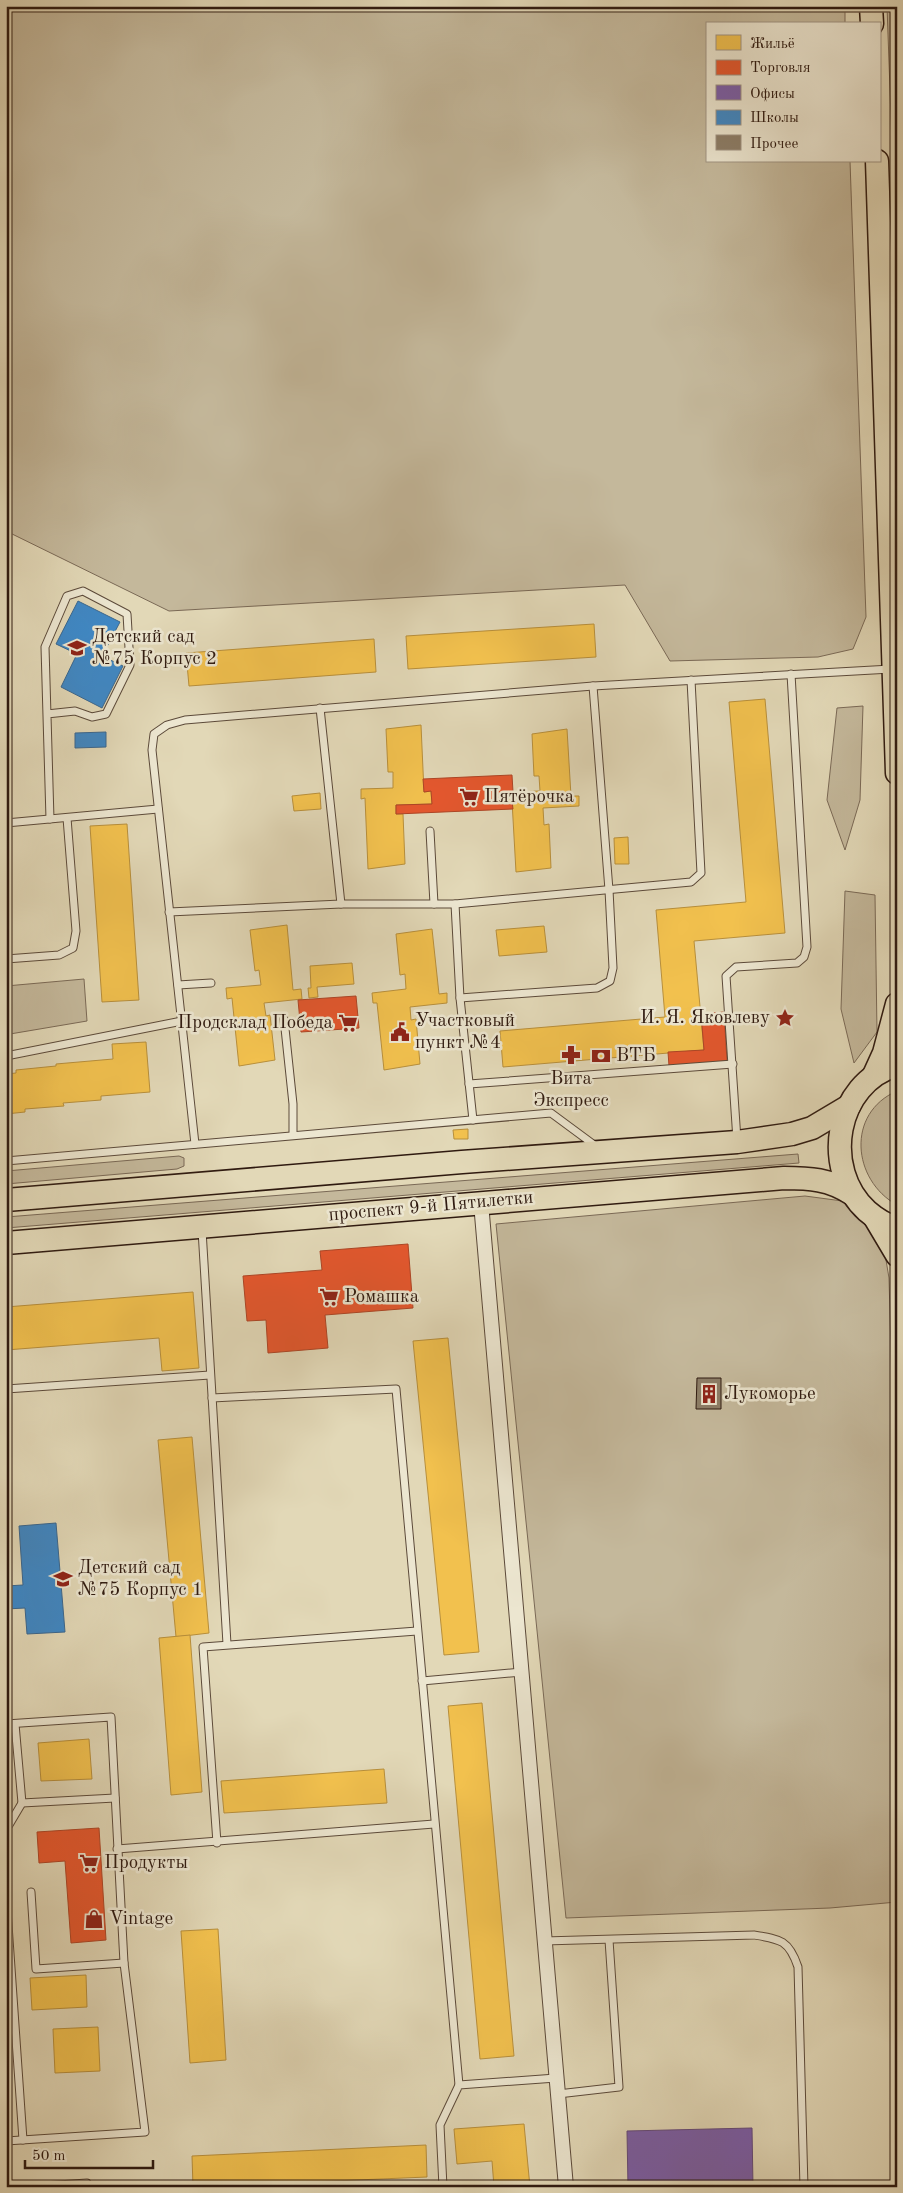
<svg xmlns="http://www.w3.org/2000/svg" width="903" height="2193" viewBox="0 0 903 2193" font-family="'Old Standard TT',serif">
	<style>
		.green { fill: #c4b89b; stroke: #7a6956 }
		.homes { fill: #f2c14e; stroke: #b88f3b }
		.shops { fill: #e4572e; stroke: #ae4525 }
		.offices { fill: #7b5ea7; stroke: #644a7a }
		.schools { fill: #3f88c5; stroke: #3a678f }
		.building { fill: #8c7d67; stroke: #2f1a10 }
		.lines { fill: none; stroke-linecap: round; stroke-linejoin: round }
		.lane-casing { stroke: #5c4a3a; stroke-width: 9 }
		.street-casing { stroke: #5c4a3a; stroke-width: 16 }
		.primary-casing { stroke: #2f1a10; stroke-width: 25 }
		.lane { stroke: #ece6d0; stroke-width: 7 }
		.street { stroke: #ece6d0; stroke-width: 14 }
		.primary { stroke: #e2d8b7; stroke-width: 22 }
		.labels { text-anchor: middle; dominant-baseline: central; stroke-width: 5; stroke-linejoin: round; paint-order: stroke }
		.poi-label { font-size: 19px; fill: #2f1a10; stroke: #ece6d0; text-anchor: start }
		.street-label { font-size: 19px; fill: #2f1a10; stroke: #ece6d0 }
	</style>
	<rect width="100%" height="100%" fill="#e2d8b7"/>
	<filter id="stains"><feTurbulence type="fractalNoise" baseFrequency=".004" numOctaves="4"/><feColorMatrix values="0 0 0 0 .2 0 0 0 0 .09 0 0 0 0 .02 0 0 0 .5 -.17"/></filter>
	<radialGradient id="worn" r=".72"><stop offset=".6" stop-color="#630" stop-opacity="0"/><stop offset="1" stop-color="#630" stop-opacity=".3"/></radialGradient>
	<g class="green">
		<path d="M6 6H845V24H707V161H850L866 617 853 649 818 657 670 661 625 585 169 611 6 531Z"/>
		<path d="M887 6H895L897 46V286Z"/>
		<path d="M863 706 860 800 845 850 827 800 837 708Z"/>
		<path d="M845 891 875 895 877 1032 854 1063 841 1009Z"/>
		<path d="M84 979 87 1021 10 1034 6 1010V986Z"/>
		<path d="M897 1091V1205C852 1180 846 1113 897 1091Z"/>
		<path d="M798 1154 799 1163 6 1228V1217Z"/>
		<path d="M179 1156 184 1158V1166L177 1169 6 1184V1171Z"/>
		<path d="M805 1196 850 1202 881 1230 889 1278 897 1570V1902L830 1908 566 1918 496 1224Z"/>
	</g>
	<g class="homes">
		<path d="M594 624 596 657 408 669 406 636Z"/>
		<path d="M374 639 376 672 189 686 186 653Z"/>
		<path d="M765 699 785 933 694 941 704 1050 503 1067 500 1031 665 1017 656 910 746 902 729 702Z"/>
		<path d="M421 725 424 792 431 791 432 804 396 805V814H403L405 864 368 869 365 798 361 799V789L393 788V772H388L386 729Z"/>
		<path d="M567 729 571 796H579V806L543 808 544 825 549 824 551 868 516 872 512 801H507V792L540 791 539 776H534L532 734Z"/>
		<path d="M320 793 321 809 294 811 292 796Z"/>
		<path d="M127 824 139 1000 102 1002 90 826Z"/>
		<path d="M628 837 629 864H615L614 838Z"/>
		<path d="M287 925 293 990 301 989 302 999 264 1003 266 1016 270 1015 275 1060 239 1066 232 998 227 999 226 988 261 985 259 970 255 971 250 930Z"/>
		<path d="M544 926 547 952 499 956 496 930Z"/>
		<path d="M432 929 439 994 447 993V1003L410 1007 411 1020 416 1019 420 1064 384 1070 377 1003H373L372 993 406 989 405 974 400 975 396 934Z"/>
		<path d="M352 963 354 984 317 987 318 997 309 998 308 988H311L310 966Z"/>
		<path d="M146 1042 150 1092 101 1096V1100L63 1103 64 1106 25 1109V1112L6 1114V1074L16 1073V1070L56 1066V1064L113 1059 112 1044Z"/>
		<path d="M468 1129V1139H454L453 1130Z"/>
		<path d="M193 1292 199 1368 162 1371 159 1338 6 1350V1307Z"/>
		<path d="M448 1338 479 1652 444 1655 413 1341Z"/>
		<path d="M192 1437 209 1633 176 1637 158 1440Z"/>
		<path d="M190 1635 202 1792 171 1795 159 1638Z"/>
		<path d="M482 1703 514 2056 480 2059 448 1706Z"/>
		<path d="M89 1739 92 1779 41 1781 38 1743Z"/>
		<path d="M384 1769 387 1803 224 1813 221 1781Z"/>
		<path d="M218 1929 226 2060 190 2063 181 1931Z"/>
		<path d="M86 1975 87 2007 32 2010 30 1978Z"/>
		<path d="M98 2027 100 2071 55 2073 53 2029Z"/>
		<path d="M524 2124 530 2187H494L492 2161 457 2164 454 2129Z"/>
		<path d="M426 2145 427 2177 193 2187 192 2156Z"/>
	</g>
	<g class="shops">
		<path d="M512 775 513 792H507V801H512L513 809 396 814V805L432 804 431 791 424 792 423 779Z"/>
		<path d="M356 996 359 1028 301 1032 298 1000Z"/>
		<path d="M724 1012 727 1061 669 1066 668 1052 704 1050 701 1014Z"/>
		<path d="M408 1244 413 1308 325 1315 328 1348 268 1353 266 1320 247 1321 243 1276 322 1270 320 1251Z"/>
		<path d="M99 1828 106 1940 71 1943 65 1861 39 1863 37 1832Z"/>
	</g>
	<path class="offices" d="M752 2128 753 2187H628L627 2131Z"/>
	<g class="schools">
		<path d="M78 601 120 622 102 656 123 666 102 708 61 687 77 654 56 644Z"/>
		<path d="M106 732V747L75 748V733Z"/>
		<path d="M56 1523 65 1632 27 1634 25 1608 6 1609V1586L23 1585 19 1526Z"/>
	</g>
	<path class="building" d="M697 1378H721V1409H696Z"/>
	<g class="lines">
		<g class="lane-casing">
			<g id="lane">
				<path d="M47 714 75 711 92 717 106 714 130 665 127 614 83 591 67 596 45 647 50 819"/>
				<path d="M6 823 158 809"/>
				<path d="M430 831 434 904"/>
				<path d="M341 904H455L691 882 701 873 691 680"/>
				<path d="M455 904 460 998 473 1120"/>
				<path d="M169 912 341 904 320 708"/>
				<path d="M6 959 59 955 73 948 76 931 67 818"/>
				<path d="M178 985 211 983"/>
				<path d="M460 998 597 988 610 981 613 968 609 890 593 686"/>
				<path d="M284 1019 293 1104V1135"/>
				<path d="M6 1056 182 1021"/>
				<path d="M469 1084 733 1064"/>
				<path d="M737 1140 726 976 736 967 797 963 804 957 807 947 791 674"/>
				<path d="M195 1144 152 750 154 734 167 725 185 720 593 686 891 669"/>
				<path d="M6 1161 551 1113 597 1147"/>
				<path d="M202 1230 227 1644"/>
				<path d="M6 1389 210 1375"/>
				<path d="M212 1398 396 1389 459 2085"/>
				<path d="M422 1681 522 1672"/>
				<path d="M6 1724 111 1717 124 1963 145 2132 6 2141"/>
				<path d="M15 1724 22 1803 115 1798"/>
				<path d="M6 1830 22 1803"/>
				<path d="M217 1843 203 1647 417 1631"/>
				<path d="M117 1849 434 1824"/>
				<path d="M31 1892 36 1969 124 1963"/>
				<path d="M6 1896 23 2140"/>
				<path d="M544 1941 754 1935C780 1939 789 1940 798 1967L804 2187"/>
				<path d="M558 2094 619 2087 609 1940"/>
				<path d="M29 2187 87 2183 88 2187"/>
				<path d="M443 2187 440 2125 459 2085 556 2078"/>
			</g>
		</g>
		<g class="street-casing">
			<path id="street" d="M481 1203 566 2187"/>
		</g>
		<g class="primary-casing">
			<g id="primary">
				<path d="M871 6 872 24"/>
				<path d="M877 161 897 773"/>
				<path d="M897 1065C835 1083 821 1169 867 1211 875 1218 886 1225 897 1228"/>
				<path d="M874 1075 884 1053 897 1004"/>
				<path d="M6 1200 462 1162 737 1142 792 1134 812 1128 849 1106"/>
				<path d="M875 1218 897 1255"/>
				<path d="M6 1243 784 1178C809 1178 830 1179 852 1194"/>
			</g>
		</g>
		<use href="#lane" class="lane"/>
		<use href="#street" class="street"/>
		<use href="#primary" class="primary"/>
	</g>
	<defs>
		<g id="school-bare" transform="scale(1.5)"><path d="M0-5L7-2L0 1L-7-2ZM-4 1L0 2.5L4 1V4Q0 6-4 4Z" fill="#8f2418" stroke="#ece6d0" stroke-width="2.5" paint-order="stroke"/></g>
		<g id="supermarket-bare" transform="scale(1.5)"><path d="M-6-5.5h2.5l.6 2H6L4.5 2H-2.5L-4.4-4H-6ZM-1.5 3.2a1.3 1.3 0 1 0 .1 0ZM3 3.2a1.3 1.3 0 1 0 .1 0Z" fill="#8f2418" stroke="#ece6d0" stroke-width="2.5" paint-order="stroke"/></g>
		<g id="sight-bare" transform="scale(1.5)"><path d="M0-6L1.8-2.2L6-1.7L2.9 1.2L3.7 5.4L0 3.3L-3.7 5.4L-2.9 1.2L-6-1.7L-1.8-2.2Z" fill="#8f2418" stroke="#ece6d0" stroke-width="2.5" paint-order="stroke"/></g>
		<g id="civic-bare" transform="scale(1.5)"><path d="M-.6-6.5H3V-4.5H.6V-3L4-1V1h2V6H-6V1h2V-1L-.6-3ZM-1.2 2.5V6h2.4V2.5Z" fill="#8f2418" stroke="#ece6d0" stroke-width="2.5" paint-order="stroke"/></g>
		<g id="pharmacy-bare" transform="scale(1.5)"><path d="M-2-6h4v4h4v4h-4v4h-4v-4h-4v-4h4Z" fill="#8f2418" stroke="#ece6d0" stroke-width="2.5" paint-order="stroke"/></g>
		<g id="bank-bare" transform="scale(1.5)"><path d="M-6-4H6V4H-6ZM0-2.3a2.3 2.3 0 1 0 0 4.6a2.3 2.3 0 1 0 0-4.6Z" fill="#8f2418" stroke="#ece6d0" stroke-width="2.5" paint-order="stroke"/></g>
		<g id="building-bare" transform="scale(1.5)"><path d="M-4-6H4V6H1V3H-1V6H-4ZM-2.5-4.3h1.7v1.8h-1.7ZM.8-4.3h1.7v1.8H.8ZM-2.5-1h1.7V.8h-1.7ZM.8-1h1.7V.8H.8Z" fill="#8f2418" stroke="#ece6d0" stroke-width="2.5" paint-order="stroke"/></g>
		<g id="shop-bare" transform="scale(1.5)"><path d="M-5-2.5h2.3a2.7 3.5 0 0 1 5.4 0H5L5.5 6h-11ZM-1.5-2.5h3a1.5 2.3 0 0 0-3 0Z" fill="#8f2418" stroke="#ece6d0" stroke-width="2.5" paint-order="stroke"/></g>
	</defs>
	<g fill-rule="evenodd">
		<use href="#school-bare" x="77" y="648"/>
		<use href="#supermarket-bare" x="469" y="797"/>
		<use href="#sight-bare" x="785" y="1018"/>
		<use href="#supermarket-bare" x="348" y="1023"/>
		<use href="#civic-bare" x="400" y="1032"/>
		<use href="#pharmacy-bare" x="571" y="1055"/>
		<use href="#bank-bare" x="601" y="1056"/>
		<use href="#supermarket-bare" x="329" y="1297"/>
		<use href="#building-bare" x="709" y="1394"/>
		<use href="#school-bare" x="63" y="1579"/>
		<use href="#supermarket-bare" x="89" y="1863"/>
		<use href="#shop-bare" x="94" y="1919"/>
	</g>
	<g class="labels">
		<g class="poi-label">
			<text x="92" y="637">Детский сад<tspan x="92" dy="22">№75 Корпус 2</tspan></text>
			<text x="484" y="797">Пятёрочка</text>
			<text x="770" y="1018" text-anchor="end">И. Я. Яковлеву</text>
			<text x="415" y="1021">Участковый<tspan x="415" dy="22">пункт №4</tspan></text>
			<text x="333" y="1023" text-anchor="end">Продсклад Победа</text>
			<text x="616" y="1056">ВТБ</text>
			<text x="571" y="1079" text-anchor="middle">Вита<tspan x="571" dy="22">Экспресс</tspan></text>
			<text x="344" y="1297">Ромашка</text>
			<text x="724" y="1394">Лукоморье</text>
			<text x="78" y="1568">Детский сад<tspan x="78" dy="22">№75 Корпус 1</tspan></text>
			<text x="104" y="1863">Продукты</text>
			<text x="109" y="1919">Vintage</text>
		</g>
		<g class="street-label">
			<text transform="translate(431 1207) rotate(-5)">проспект 9-й Пятилетки</text>
		</g>
	</g>
	<rect width="903" height="2193" fill="none" stroke="#e2d8b7" stroke-width="25"/>
	<rect x="8" y="8" width="888" height="2178" fill="none" stroke="#2f1a10" stroke-width="2.5"/>
	<rect x="12" y="12" width="878" height="2168" fill="none" stroke="#2f1a10"/>
	<rect x="706" y="22" width="175" height="140" fill="#ece6d0" stroke="#a09483"/>
	<rect x="716" y="35" width="25" height="15" fill="#f2c14e" stroke="#a09483"/>
	<text x="750" y="48" font-size="15" fill="#2f1a10">Жильё</text>
	<rect x="716" y="60" width="25" height="15" fill="#e4572e" stroke="#a09483"/>
	<text x="750" y="72" font-size="15" fill="#2f1a10">Торговля</text>
	<rect x="716" y="85" width="25" height="15" fill="#7b5ea7" stroke="#a09483"/>
	<text x="750" y="98" font-size="15" fill="#2f1a10">Офисы</text>
	<rect x="716" y="110" width="25" height="15" fill="#3f88c5" stroke="#a09483"/>
	<text x="750" y="122" font-size="15" fill="#2f1a10">Школы</text>
	<rect x="716" y="135" width="25" height="15" fill="#8c7d67" stroke="#a09483"/>
	<text x="750" y="148" font-size="15" fill="#2f1a10">Прочее</text>
	<path d="M25 2160v8h128v-8" fill="none" stroke="#2f1a10" stroke-width="2.5"/>
	<text x="32" y="2160" font-size="15" fill="#2f1a10" stroke="#ece6d0" stroke-width="4" paint-order="stroke">50 m</text>
	<rect width="100%" height="100%" filter="url(#stains)"/>
	<rect width="100%" height="100%" fill="url(#worn)"/>
</svg>
